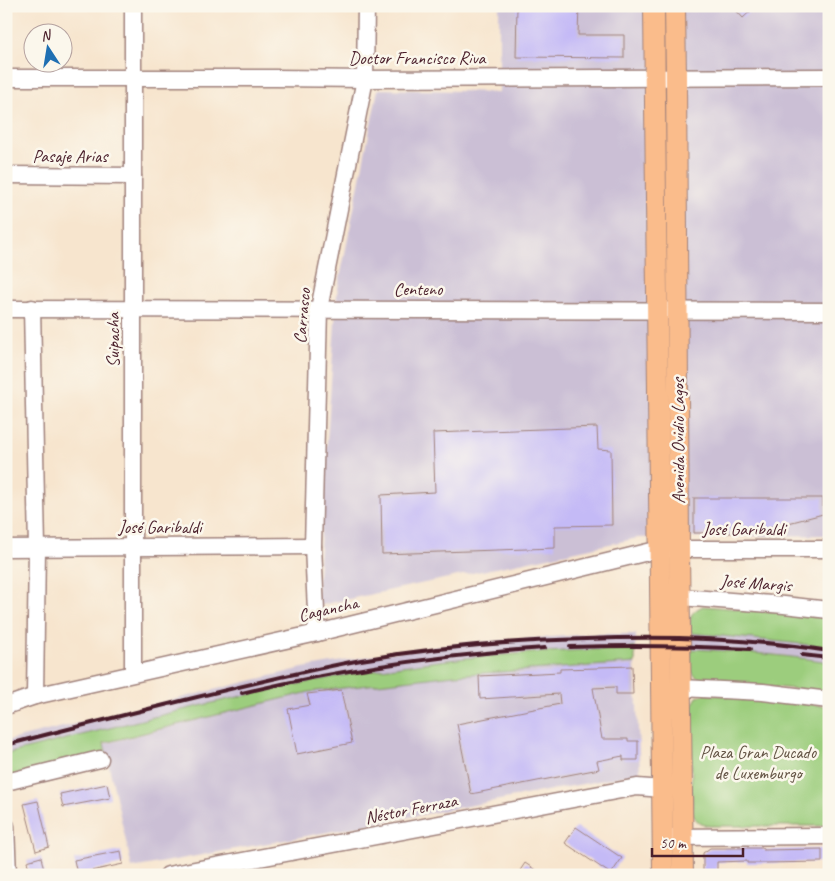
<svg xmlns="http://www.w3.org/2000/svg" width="835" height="881" viewBox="0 0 835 881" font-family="Caveat,sans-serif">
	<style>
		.industrial { fill: #cbbfd5 }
		.green { fill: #9ccd7d; stroke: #737654 }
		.building { fill: #c4baf6 }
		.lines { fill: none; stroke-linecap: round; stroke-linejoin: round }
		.minor-casing { stroke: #a0827c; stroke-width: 19 }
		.major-casing { stroke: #a0827c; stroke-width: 22 }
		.minor { stroke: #fff; stroke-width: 16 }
		.major { stroke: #fabc8b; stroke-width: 20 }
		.rail { stroke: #4a1f2b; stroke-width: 4 }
		.labels { text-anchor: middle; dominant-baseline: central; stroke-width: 5; stroke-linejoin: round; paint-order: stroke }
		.street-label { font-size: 18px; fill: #4a1f2b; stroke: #fbf7ec }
		.park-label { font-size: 18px; fill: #635344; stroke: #fbf7ec }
	</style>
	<rect width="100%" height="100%" fill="#fbf7ec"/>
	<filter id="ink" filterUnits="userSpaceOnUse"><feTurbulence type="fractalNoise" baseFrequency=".02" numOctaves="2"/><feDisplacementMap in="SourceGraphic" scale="10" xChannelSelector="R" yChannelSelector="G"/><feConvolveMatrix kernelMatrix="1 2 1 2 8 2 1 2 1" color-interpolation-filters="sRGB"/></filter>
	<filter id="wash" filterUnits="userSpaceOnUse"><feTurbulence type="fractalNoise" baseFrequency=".0096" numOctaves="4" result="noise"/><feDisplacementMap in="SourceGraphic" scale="20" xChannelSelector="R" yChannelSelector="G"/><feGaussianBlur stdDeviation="1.12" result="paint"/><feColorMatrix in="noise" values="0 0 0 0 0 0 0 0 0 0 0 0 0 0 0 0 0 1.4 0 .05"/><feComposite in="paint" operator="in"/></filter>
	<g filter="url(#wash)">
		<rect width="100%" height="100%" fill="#f7e5ce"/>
		<g class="industrial">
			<path d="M499 6H829V429L827 535 638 538 316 606 337 293 378 89 499 92Z"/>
			<path d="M691 633 754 639 829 647V662L781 655 728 651 691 649Z"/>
			<path d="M594 634H636L635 648 513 653 409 665 351 674 281 687 6 754V741L303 668 394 652 466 643Z"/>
			<path d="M635 663 640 773 431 813 132 868 104 744 309 692 454 675Z"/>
		</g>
		<g class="green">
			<path d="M703 606 791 613 829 618V647L754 639 691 633C690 618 688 613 703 606Z"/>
			<path d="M635 648V663L454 675 309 692 104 743 106 753 6 778V754C140 721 273 684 409 665 484 654 560 651 635 648Z"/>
			<path d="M691 649C737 651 783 655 829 662V692L705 681C687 675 690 666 691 649Z"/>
			<path d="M705 694 829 706V826H709C700 825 696 821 692 813L691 707 697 697Z"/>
		</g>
		<g id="blocks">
			<g class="building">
				<path d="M517 6H579L578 35H624V58L516 57Z"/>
				<path d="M732 6H756L743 18Z"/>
				<path d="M597 427 598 449 611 450 612 525 555 526V548L382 554 381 495 435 492 433 433Z"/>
				<path d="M694 498H823V514L750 533H694Z"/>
				<path d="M632 666 633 694H616V687L593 688 602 739H628V741H638V760H623V756L597 761 599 769 471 794 457 724 560 704 559 694 480 699 479 676 560 672V669L598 668V667Z"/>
				<path d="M341 690 352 743 297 754 288 709 310 705 307 694Z"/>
				<path d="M107 784 110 798 63 807 60 794Z"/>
				<path d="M38 801 49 847 36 851 24 804Z"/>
				<path d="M576 827 622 858 611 874 565 843Z"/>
				<path d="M710 848H763V850L822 849V862L763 863H747V861L717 862V875H703V853Z"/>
				<path d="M121 851 123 864 77 874 74 860Z"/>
				<path d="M41 857 45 875H30L27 861Z"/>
				<path d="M525 863 543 875H517Z"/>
			</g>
		</g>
	</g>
	<g filter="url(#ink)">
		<use href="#blocks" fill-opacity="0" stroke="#a0827c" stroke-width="1"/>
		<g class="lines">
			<g class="minor-casing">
				<g id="minor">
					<path d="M133 6V673"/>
					<path d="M6 78H276L365 79 829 77"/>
					<path d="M6 175 133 176"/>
					<path d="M32 308 37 548 35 696"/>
					<path d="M6 309 829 311"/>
					<path d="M6 548 313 546"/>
					<path d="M680 597 784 605 829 610"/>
					<path d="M317 633 313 546 319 309 365 79 366 6"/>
					<path d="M681 688 763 692 829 700"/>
					<path d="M6 706 35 696 317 633 660 549H829"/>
					<path d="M6 782 100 759"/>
					<path d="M6 826 8 875"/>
					<path d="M670 837 829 836"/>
					<path d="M168 875 637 787 663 789"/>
				</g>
			</g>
			<g class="major-casing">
				<g id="major">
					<path d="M654 6 663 875"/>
					<path d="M675 6 676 77 679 549 683 875"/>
				</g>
			</g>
			<use href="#minor" class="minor"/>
			<use href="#major" class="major"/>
			<g class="rail">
				<path d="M570 647C631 645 690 646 750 649"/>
				<path d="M802 655 829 658"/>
				<path d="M242 693C341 669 443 655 545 648"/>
				<path d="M6 745C67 729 128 714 189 699 246 685 303 671 361 660 435 647 511 641 586 639 667 636 749 638 829 651"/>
			</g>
		</g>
	</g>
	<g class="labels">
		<g class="street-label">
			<text x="417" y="58">Doctor Francisco Riva</text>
			<text x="70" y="156">Pasaje Arias</text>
			<text x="418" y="289">Centeno</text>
			<text transform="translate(302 316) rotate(-85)">Carrasco</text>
			<text transform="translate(113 340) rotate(-90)">Suipacha</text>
			<text transform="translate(678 441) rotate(-90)">Avenida Ovidio Lagos</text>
			<text x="160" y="527">José Garibaldi</text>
			<text x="744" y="529">José Garibaldi</text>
			<text transform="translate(756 583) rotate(4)">José Margis</text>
			<text transform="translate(328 609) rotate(-13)">Cagancha</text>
			<text transform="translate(411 809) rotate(-11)">Néstor Ferraza</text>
		</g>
		<g class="park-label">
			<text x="758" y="752">Plaza Gran Ducado<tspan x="758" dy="21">de Luxemburgo</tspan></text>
		</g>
	</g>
	<rect width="835" height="881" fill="none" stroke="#fbf7ec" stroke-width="25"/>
	<g transform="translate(48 48) rotate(348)"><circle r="24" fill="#fbf7ec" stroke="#b4a19f"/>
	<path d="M0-4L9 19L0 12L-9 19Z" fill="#1f6fb2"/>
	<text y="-8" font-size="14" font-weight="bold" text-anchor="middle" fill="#4a1f2b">N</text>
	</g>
	<path d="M652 848v8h91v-8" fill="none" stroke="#4a1f2b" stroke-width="2.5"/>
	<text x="660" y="848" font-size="15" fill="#4a1f2b" stroke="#fbf7ec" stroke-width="4" paint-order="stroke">50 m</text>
</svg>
